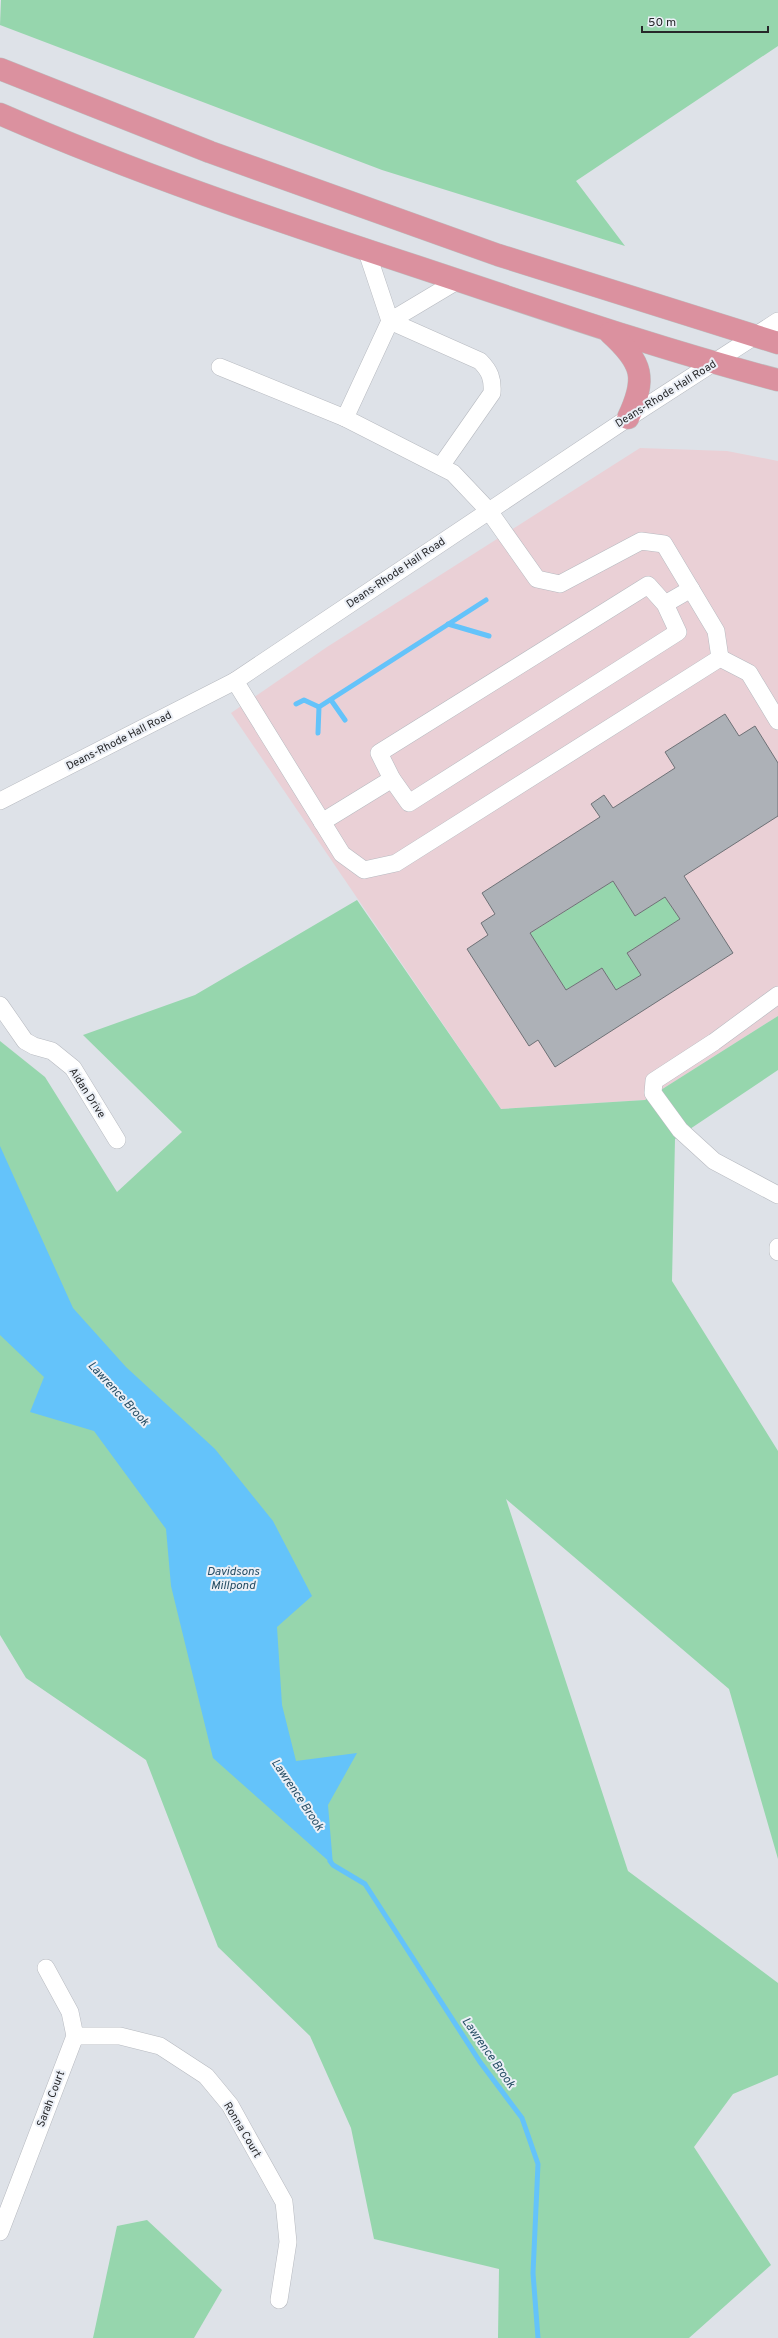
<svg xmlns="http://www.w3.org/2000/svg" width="778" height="2338" viewBox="0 0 778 2338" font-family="Overpass,sans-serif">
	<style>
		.education { fill: #ead0d6 }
		.green { fill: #96d6ad }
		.water { fill: #64c3fa }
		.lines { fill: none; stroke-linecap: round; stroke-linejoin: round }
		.stream { stroke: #64c3fa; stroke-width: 5 }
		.building { fill: #adb1b7; stroke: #6e7176; fill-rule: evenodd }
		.minor-casing { stroke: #b7bac0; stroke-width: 18 }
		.highway-casing { stroke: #bebebf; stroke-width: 23 }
		.minor { stroke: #fff; stroke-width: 17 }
		.highway { stroke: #db919f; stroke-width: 22 }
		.labels { text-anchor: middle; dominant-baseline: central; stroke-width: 4; stroke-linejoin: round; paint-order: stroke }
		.street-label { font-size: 11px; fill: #27282a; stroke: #ebeff6 }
		.water-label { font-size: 12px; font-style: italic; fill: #244c63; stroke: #ebeff6 }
	</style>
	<rect width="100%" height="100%" fill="#dee2e8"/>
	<path class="education" d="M640 448 727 451 778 461V1016L645 1100 501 1109 231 713 327 647Z"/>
	<g class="green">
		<path d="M1 0H778V46L576 181 625 246 382 170 0 25Z"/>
		<path d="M613 881 635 916 665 897 680 919 627 953 641 975 616 990 602 968 566 990 539 947 510 946Z"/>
		<path d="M357 900 501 1109 645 1100 778 1016V1070L675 1139 672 1281 778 1451V1859L729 1689 506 1499 628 1871 778 1983V2075L733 2094 694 2147 771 2265 689 2338H498L499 2269 374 2239 351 2128 310 2036 218 1947 146 1760 26 1678 0 1635V1041L45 1077 117 1192 182 1132 83 1035 195 995Z"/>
		<path d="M147 2220 222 2290 194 2338H93L117 2226Z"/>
	</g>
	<path class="water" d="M0 1146 73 1308 126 1367 215 1449 273 1521 312 1596 277 1627 282 1705 296 1761 357 1753 328 1805 333 1865 213 1758 171 1586 166 1529 94 1431 30 1412 44 1377 0 1335Z"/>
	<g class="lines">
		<g class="stream">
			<path d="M448 624 489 636"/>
			<path d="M331 700 345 720"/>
			<path d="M296 704 304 700 319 707"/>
			<path d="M318 733 319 707 486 600"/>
			<path d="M330 1861 333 1865 365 1884 480 2062 522 2118 538 2164 533 2273 538 2338"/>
		</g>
	</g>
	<path class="building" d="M725 714 739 736 755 726 778 763V816L684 876 733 953 555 1067 538 1040 529 1046 467 949 488 935 481 923 495 914 482 893 600 817 591 804 604 795 613 808 675 768 665 752ZM613 881 635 916 665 897 680 919 627 953 641 975 616 990 602 968 566 990 530 933Z"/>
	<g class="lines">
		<g class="minor-casing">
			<g id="minor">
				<path d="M367 252 390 321 457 281"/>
				<path d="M220 367 345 418"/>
				<path d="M665 604 678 632 409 803 392 779 379 753 648 585 665 604 691 589"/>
				<path d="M720 658 749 673 778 721"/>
				<path d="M235 681 342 854 364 870 396 863 720 658 716 631 664 544 641 541 560 584 537 579 489 511 453 473 345 418 390 321 480 361C490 371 493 379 492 393L441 466"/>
				<path d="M0 801 235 681 628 418 778 321"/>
				<path d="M322 822 392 779"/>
				<path d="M778 995 714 1042 654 1081 653 1093 680 1130 714 1161 778 1195"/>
				<path d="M0 1005 25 1041 34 1046 52 1051 73 1068 117 1140"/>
				<path d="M778 1247V1252"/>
				<path d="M75 2036H120L160 2046 206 2076 230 2105 284 2202 288 2242 279 2300"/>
				<path d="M0 2232 75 2036 70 2012 46 1968"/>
			</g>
		</g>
		<g class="highway-casing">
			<g id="highway">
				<path d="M0 69 210 152 498 255 778 343"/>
				<path d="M0 114C135 173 275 220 415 266 536 306 655 348 778 380"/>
				<path d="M610 333C643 363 647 378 628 418"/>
			</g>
		</g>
		<use href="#minor" class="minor"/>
		<use href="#highway" class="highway"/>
	</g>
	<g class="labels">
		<g class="street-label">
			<text transform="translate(666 394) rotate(-32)">Deans-Rhode Hall Road</text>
			<text transform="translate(396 573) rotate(-34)">Deans-Rhode Hall Road</text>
			<text transform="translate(119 741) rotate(-27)">Deans-Rhode Hall Road</text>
			<text transform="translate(87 1093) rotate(57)">Aidan Drive</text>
			<text transform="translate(51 2099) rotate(-69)">Sarah Court</text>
			<text transform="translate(242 2130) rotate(59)">Ronna Court</text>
		</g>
		<g class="water-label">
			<text transform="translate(118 1394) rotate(47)">Lawrence Brook</text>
			<text x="233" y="1572">Davidsons<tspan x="233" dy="14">Millpond</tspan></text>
			<text transform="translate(297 1795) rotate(56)">Lawrence Brook</text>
			<text transform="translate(488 2053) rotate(55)">Lawrence Brook</text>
		</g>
	</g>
	<path d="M642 26v6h126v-6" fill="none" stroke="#27282a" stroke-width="2"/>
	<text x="648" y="26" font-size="12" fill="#27282a" stroke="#ebeff6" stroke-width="3" paint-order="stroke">50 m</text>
</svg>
